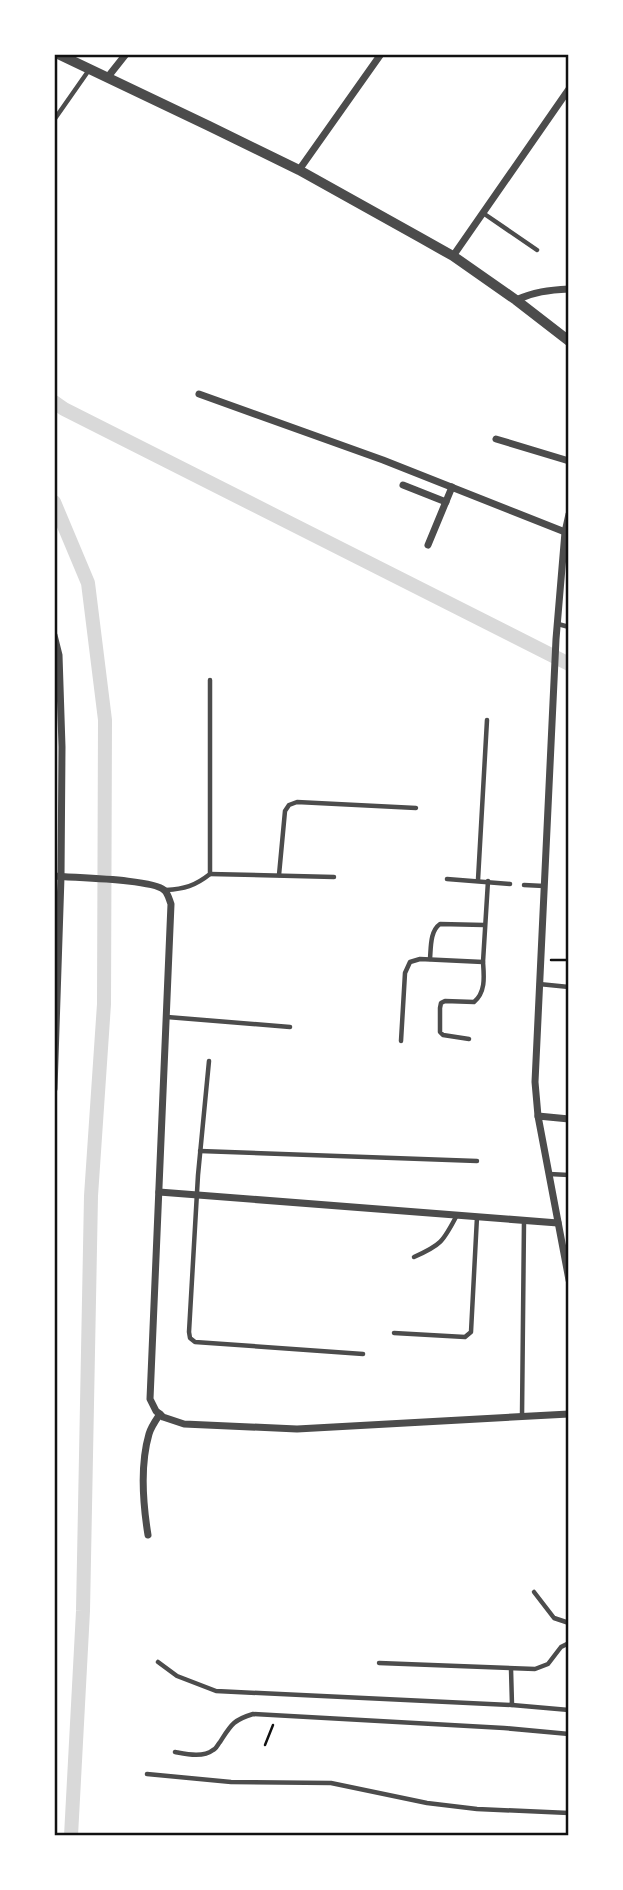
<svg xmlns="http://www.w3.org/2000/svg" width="623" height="1890" viewBox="0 0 623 1890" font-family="Commissioner,sans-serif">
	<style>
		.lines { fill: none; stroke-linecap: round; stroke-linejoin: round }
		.canal { stroke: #d9d9d9; stroke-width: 14 }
		.path { stroke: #111; stroke-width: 2.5 }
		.service { stroke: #4c4c4c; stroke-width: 4.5 }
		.minor { stroke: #4c4c4c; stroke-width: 7 }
		.tertiary { stroke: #4c4c4c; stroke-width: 10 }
		.neatline { fill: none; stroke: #111; stroke-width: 2.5 }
	</style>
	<rect width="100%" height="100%" fill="#fff"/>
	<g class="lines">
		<g class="canal">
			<path d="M54 402 64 409 569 664"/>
			<path d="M54 502 88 583 105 720 104 1004 91 1196 83 1611 71 1836"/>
		</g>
		<g class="path">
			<path d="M551 960H569"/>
			<path d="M265 1745 273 1725"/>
		</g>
		<g class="service">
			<path d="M54 120 89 70"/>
			<path d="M483 213 537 250"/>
			<path d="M558 624 569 627"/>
			<path d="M210 874 334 877"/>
			<path d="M279 875 285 811 289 805 297 802 416 808"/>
			<path d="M447 879 510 884"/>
			<path d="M478 880 487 720"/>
			<path d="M524 885 544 886"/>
			<path d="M166 890C184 889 195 886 210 874V680"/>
			<path d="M430 959C431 947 430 931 440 924L484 925"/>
			<path d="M539 984 569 987"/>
			<path d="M167 1017 290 1027"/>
			<path d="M469 1039 443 1035 440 1032V1008L441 1003 445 1001 474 1002C486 992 484 976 483 962"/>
			<path d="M401 1041 405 973 410 962 420 959 483 962 488 881"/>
			<path d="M209 1061 198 1175 189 1332 190 1338 195 1342 363 1354"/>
			<path d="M200 1151 477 1161"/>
			<path d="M549 1174 569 1175"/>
			<path d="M414 1257C441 1245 443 1242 457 1215"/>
			<path d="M394 1333 465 1337 471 1332 477 1217"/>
			<path d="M522 1416 524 1221"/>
			<path d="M534 1592 554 1618 569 1623"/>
			<path d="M158 1662 177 1676 216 1691 512 1705 569 1710"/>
			<path d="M379 1663 535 1669 548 1664 561 1647 569 1643"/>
			<path d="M511 1669 512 1705"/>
			<path d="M175 1752C186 1754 203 1758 213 1750 216 1749 218 1744 220 1742 231 1725 233 1720 253 1714L504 1728 569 1734"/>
			<path d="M147 1774 231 1782 331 1783 427 1803 477 1809 569 1813"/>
		</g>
		<g class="minor">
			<path d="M107 78 126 54"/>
			<path d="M299 170 381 54"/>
			<path d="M453 256 569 89"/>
			<path d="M516 300C533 292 549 290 569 289"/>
			<path d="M199 394 383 460 565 532"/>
			<path d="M496 439 569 461"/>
			<path d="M403 485 446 502"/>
			<path d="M569 514 565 532 556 639 535 1082 538 1116 569 1280"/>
			<path d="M428 545 452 487"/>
			<path d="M54 635 59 655 62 747 61 877 54 1089"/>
			<path d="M54 876C74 878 152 879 164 890 168 893 169 899 171 904L150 1399 156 1411 163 1417 184 1424 297 1429 569 1414"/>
			<path d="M538 1116 569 1119"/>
			<path d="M159 1192 558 1223"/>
			<path d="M148 1535C143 1504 140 1465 149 1434 151 1427 156 1420 160 1414"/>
		</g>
		<path class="tertiary" d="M58 54 209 126 299 170 421 238 453 256 516 300 569 341"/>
	</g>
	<rect width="623" height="1890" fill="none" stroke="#ffffff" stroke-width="112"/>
	<rect x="56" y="56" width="511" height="1778" class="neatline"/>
</svg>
